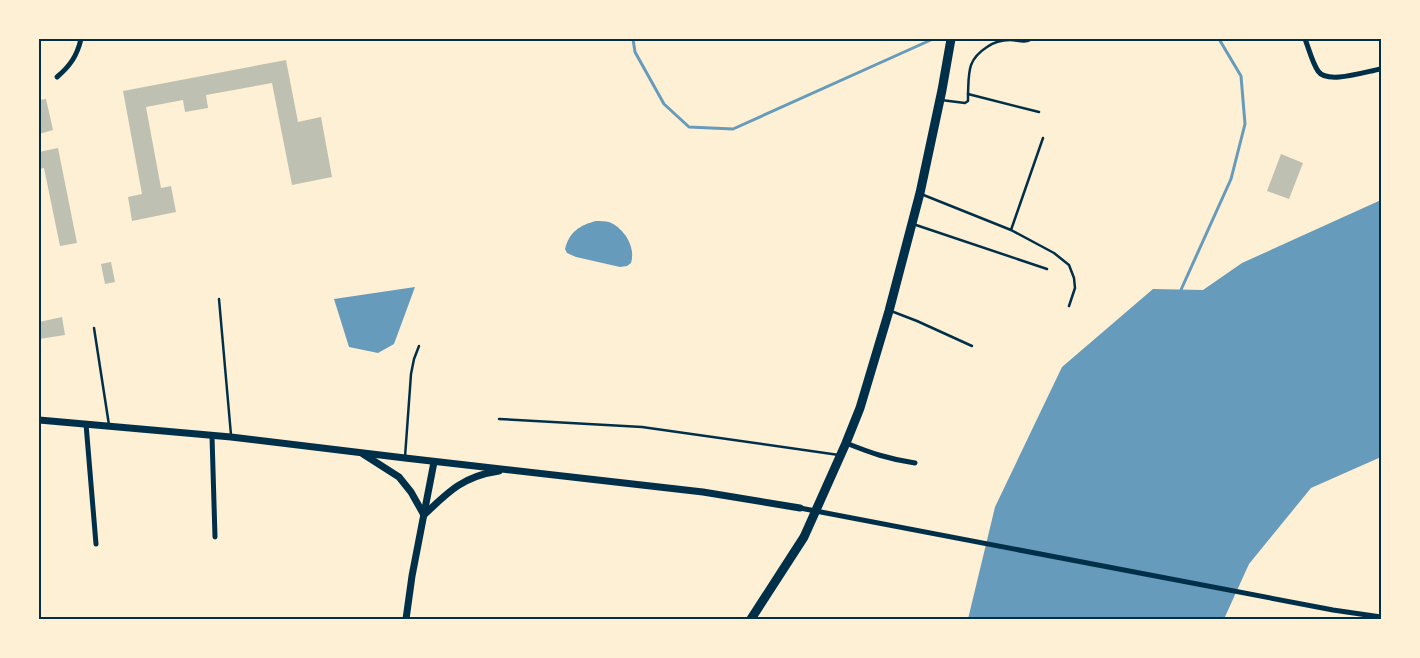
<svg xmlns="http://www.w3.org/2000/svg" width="1420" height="658" viewBox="0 0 1420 658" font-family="'Alegreya Sans',sans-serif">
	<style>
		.water { fill: #669bbc }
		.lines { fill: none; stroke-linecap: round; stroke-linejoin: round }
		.stream { stroke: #669bbc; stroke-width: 3 }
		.building { fill: #bec0b2 }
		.service { stroke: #003049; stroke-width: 2.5 }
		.minor { stroke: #003049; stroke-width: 5 }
		.tertiary { stroke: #003049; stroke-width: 7 }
		.primary { stroke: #003049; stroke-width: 9 }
		.neatline { fill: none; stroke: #003049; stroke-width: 2 }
	</style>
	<rect width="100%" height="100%" fill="#fdf0d5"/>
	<g class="water">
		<path d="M1381 200V457L1311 488 1249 564 1224 619H968L995 507 1062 367 1153 289 1203 290 1242 263Z"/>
		<path d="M596 221C601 221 605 221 609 222 624 228 636 247 631 263L627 266 620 267 576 257 567 253 565 249C569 232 580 225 596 221Z"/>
		<path d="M415 287 394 344 378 353 349 347 334 299Z"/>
	</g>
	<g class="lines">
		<g class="stream">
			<path d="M633 39 635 52 664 104 689 127 733 129 933 39"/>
			<path d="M1180 292 1231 179 1245 124 1241 76 1219 39"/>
		</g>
	</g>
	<g class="building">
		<path d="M286 60 298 122 321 117 332 177 292 185 272 83 206 95 208 108 185 112 183 100 146 107 161 188 171 186 176 212 132 221 128 197 142 194 123 91Z"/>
		<path d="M46 99 53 130 39 134V100Z"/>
		<path d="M58 148 77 243 60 246 44 168 39 169V152Z"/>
		<path d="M1281 154 1303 163 1289 199 1267 191Z"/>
		<path d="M111 262 115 282 105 284 101 264Z"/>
		<path d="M62 317 65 335 39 339V322Z"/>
	</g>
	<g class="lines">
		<g class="service">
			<path d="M968 94C969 72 967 60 987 47 994 42 1002 40 1010 40 1018 40 1024 44 1032 39"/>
			<path d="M941 100 965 103 968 101V94L1039 112"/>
			<path d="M921 194 1011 230 1043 138"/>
			<path d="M913 224 1047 269"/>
			<path d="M1011 230 1054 253 1069 265 1074 278 1075 288 1069 306"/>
			<path d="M219 299 231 435"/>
			<path d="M891 311 917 321 972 346"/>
			<path d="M94 328 109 425"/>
			<path d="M499 419 642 427 839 455"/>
			<path d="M405 457 411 374 414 359 419 346"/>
		</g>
		<g class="minor">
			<path d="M1305 39C1309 49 1312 62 1318 71 1327 85 1367 71 1381 69"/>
			<path d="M57 77C70 66 77 56 81 39"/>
			<path d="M86 424 96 544"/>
			<path d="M212 436 215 537"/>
			<path d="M846 443C871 453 888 459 915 463"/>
			<path d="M800 508 1333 610 1381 617"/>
		</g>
		<g class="tertiary">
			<path d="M39 420 231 437 405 458 703 492 800 508"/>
			<path d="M363 454 399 477 411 492 424 515C449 491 464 476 499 471"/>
			<path d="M406 619 412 576 434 462"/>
		</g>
		<path class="primary" d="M751 619 804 537 846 443 860 408 889 311 920 193 942 90 951 39"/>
	</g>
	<rect width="1420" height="658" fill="none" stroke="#fdf0d5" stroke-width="80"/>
	<rect x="40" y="40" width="1340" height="578" class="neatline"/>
</svg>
